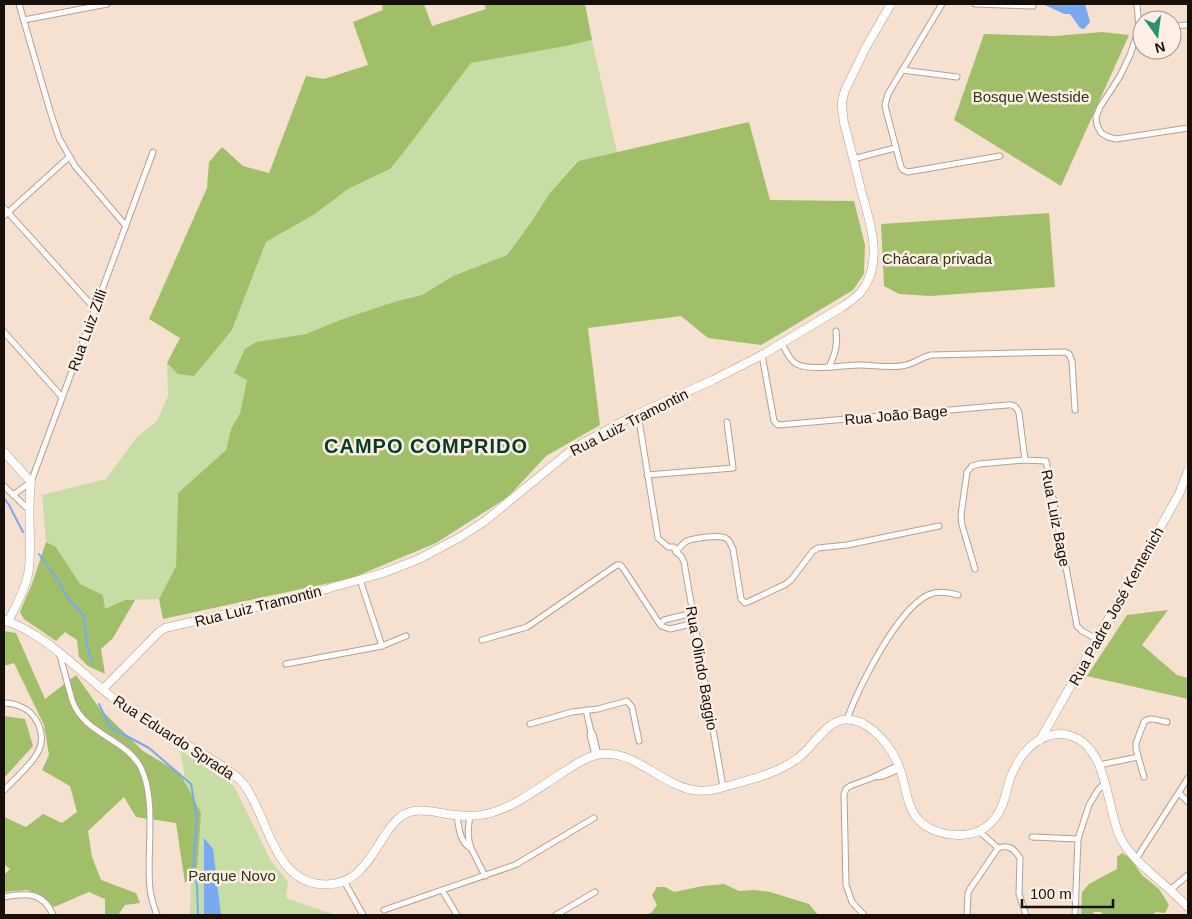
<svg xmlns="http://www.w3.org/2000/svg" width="1192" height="919" viewBox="0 0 1192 919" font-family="Helvetica,sans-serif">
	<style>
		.green { fill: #c8dda5 }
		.forest { fill: #a1bf69 }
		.water { fill: #78a9f1 }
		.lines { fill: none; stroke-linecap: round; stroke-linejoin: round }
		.stream { stroke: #78a9f1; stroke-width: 2 }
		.street-casing { stroke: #b6a191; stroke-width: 7 }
		.secondary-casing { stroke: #b6a191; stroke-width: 9 }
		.street { stroke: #fff; stroke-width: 5 }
		.secondary { stroke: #fff; stroke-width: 8 }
		.labels { text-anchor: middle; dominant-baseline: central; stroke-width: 5; stroke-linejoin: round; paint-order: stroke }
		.park-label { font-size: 15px; fill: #2c3914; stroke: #fdefe5 }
		.street-label { font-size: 15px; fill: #17100a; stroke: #fdefe5 }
		.district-label { font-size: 20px; font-weight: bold; letter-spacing: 1px; fill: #083a28; stroke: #fdefe5 }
	</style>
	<rect width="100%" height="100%" fill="#f6e0cf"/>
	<g class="green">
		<path d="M592 40 617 152 577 161 549 194 532 221 507 255 453 276 422 295 397 301 340 320 306 334 256 342 234 373 247 380 240 413 231 429 226 450 178 493 176 566 159 599 125 600 105 610 103 595 80 584 56 547 46 542 42 495 106 479 137 437 157 421 168 396 167 363 178 374 232 330 266 242 315 214 348 189 390 169 404 152 471 63 566 46Z"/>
		<path d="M180 750 234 786 271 861 288 882 286 898 335 915H190L193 821Z"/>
	</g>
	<g class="forest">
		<path d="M382 4H424L432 26 486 9 484 4H585L592 40 566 46 471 63 404 152 390 169 348 189 315 214 266 242 232 330 194 376 178 374 167 363 180 338 149 319 207 188 209 162 222 147 243 166 269 173 306 76 324 79 368 65 353 22 383 10Z"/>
		<path d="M1102 32 1129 35 1061 186 954 120 984 34 1055 36Z"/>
		<path d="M749 122 770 200 854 201 865 245 864 274 853 290 761 345 708 338 681 316 588 328 600 425 546 456 508 497 436 543 352 578 163 619 159 599 176 566 178 493 226 450 231 429 240 413 247 380 234 373 245 349 256 342 306 334 340 320 397 301 422 295 453 276 507 255 532 221 549 194 578 161Z"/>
		<path d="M1049 213 1055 287 930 296 899 294 884 286 881 224Z"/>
		<path d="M46 542 56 547 80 584 103 595 105 609 125 600H135L113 638 101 649 105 674 88 666 79 657 77 640 65 632 56 641 24 619 20 612 32 584Z"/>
		<path d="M1168 610 1142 645 1177 675 1188 678V699L1087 676 1127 615Z"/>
		<path d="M4 631 16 633 45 699 76 675 100 709 143 751 180 773 201 813 197 868 185 883 176 823 136 817 124 797 88 831 92 857 101 880 136 893 140 903 125 905 118 915H105V899L89 892 54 907 43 897 27 890 4 892V875L10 869 4 864V817L26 827 43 814 62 823 77 812 70 786 42 770 49 755 44 725 14 663 4 666Z"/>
		<path d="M4 716 25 719 33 746 4 778Z"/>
		<path d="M1122 853 1130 858 1142 875 1159 889 1169 905 1165 913 1156 912 1152 915H1103L1101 912H1094L1092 915H1081L1082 892 1089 884 1117 869V857Z"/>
		<path d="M724 884 739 891 754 890 770 892 809 904 818 915H646L652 912 657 905 652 895 657 887H665L674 892 703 886Z"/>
	</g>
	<g class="water">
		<path d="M1044 4H1085L1090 22 1084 29 1080 28 1070 14H1064L1045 5Z"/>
		<path d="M204 838 213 849 221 915H204Z"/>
	</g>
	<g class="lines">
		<g class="stream">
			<path d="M4 498 9 505 23 532"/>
			<path d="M39 554 56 578 68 598 84 616 87 646 92 662"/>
			<path d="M99 704 110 727 149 748 191 784 197 819 193 867 197 886 198 915"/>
		</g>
		<g class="street-casing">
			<g id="street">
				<path d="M19 4 50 111 59 138 75 166 126 226"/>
				<path d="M942 4 888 94 885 105 886 110 901 167 903 170 908 172 1000 156"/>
				<path d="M975 4 1033 6"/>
				<path d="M1137 4 1139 28 1130 55 1120 76 1100 107 1096 117 1097 125 1101 133 1108 137 1116 139 1188 128"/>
				<path d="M24 20 107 4"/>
				<path d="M1172 26 1188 25"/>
				<path d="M902 70 957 77"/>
				<path d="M853 159 895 148"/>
				<path d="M4 208 95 309"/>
				<path d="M4 216 69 157"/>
				<path d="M4 332 62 397"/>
				<path d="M782 344C786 350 789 359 795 363 807 372 844 365 860 365 875 365 891 369 906 365 915 363 922 357 931 355L1065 352 1069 354 1072 361 1075 410"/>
				<path d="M762 355 774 421 778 425 1007 405C1013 404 1017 407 1019 413L1025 460 1046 461 1077 626 1082 631 1097 639"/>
				<path d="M829 367C835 354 838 345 836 331"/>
				<path d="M638 414 658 538 668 547H674L676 552 681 556 684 562 723 787"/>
				<path d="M647 475 733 468 727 422"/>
				<path d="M4 486 29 510"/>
				<path d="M13 495 31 482 153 152"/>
				<path d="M676 552C679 548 682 544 687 541 695 538 720 534 727 539 730 541 731 545 733 549L741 599 745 603 748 602 786 584 791 580 813 551 818 548 847 545 939 526"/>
				<path d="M975 569 962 525 961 515 967 472 972 466 979 464 1025 460"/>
				<path d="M360 580 382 646"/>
				<path d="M660 624 664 620 693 613"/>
				<path d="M482 640 527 627 617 565H620L623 568 661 626 670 629 695 623"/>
				<path d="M59 652 72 700C84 735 126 738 141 768 157 801 146 853 150 889 151 898 154 907 157 915"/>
				<path d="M286 664 382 646 406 636"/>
				<path d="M4 703C9 703 15 704 19 706 37 712 47 735 38 752 32 764 14 780 4 790"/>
				<path d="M586 710 591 732 590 735 595 755"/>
				<path d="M847 719C859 687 896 611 928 595 937 591 948 592 958 595"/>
				<path d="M530 724 572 712 598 709 627 701 632 707 639 741"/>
				<path d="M591 732 593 734 598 755"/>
				<path d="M1099 765 1138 757"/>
				<path d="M878 777 883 776 900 769"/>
				<path d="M1144 777 1136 749V743L1144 722C1150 716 1159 721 1167 722"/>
				<path d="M1179 793 1188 802"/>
				<path d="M457 815C459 828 459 840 470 848"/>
				<path d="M470 816C468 828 467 837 471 848L485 876"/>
				<path d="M980 832 998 848"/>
				<path d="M1032 837 1078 839"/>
				<path d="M1136 859 1188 778"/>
				<path d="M344 881 363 915"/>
				<path d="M442 890 457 915"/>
				<path d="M1170 890 1188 875"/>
				<path d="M4 897C25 893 43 891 53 915"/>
				<path d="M384 910 515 865 594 818"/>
				<path d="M556 915 595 892"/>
				<path d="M864 915 852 902 846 885 844 794 846 789 850 786 872 778 899 765"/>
				<path d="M967 915 968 893 970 889 998 848C1009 844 1014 849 1020 858L1019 894 1026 915"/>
				<path d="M1075 915 1078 839 1089 805 1098 790 1105 783"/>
			</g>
		</g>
		<g class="secondary-casing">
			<g id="secondary">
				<path d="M4 452 31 482C27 510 32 539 29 568 27 587 16 605 8 622"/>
				<path d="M4 620C53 637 85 679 126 708 150 725 176 738 201 753 214 761 229 769 240 780 268 810 270 878 319 884 356 888 368 861 385 835 389 829 394 822 400 817 416 805 436 813 454 815 464 816 475 817 486 814 514 808 538 788 562 773 571 767 580 761 590 757 628 742 658 784 693 790 704 792 714 790 724 787 749 780 777 774 798 758 812 748 822 727 839 721 846 718 855 720 862 723 880 732 895 753 901 772 905 784 906 798 912 810 920 828 941 835 959 835 979 835 994 825 1002 806 1006 796 1007 786 1011 776 1018 759 1030 742 1048 736 1055 734 1064 733 1071 736 1109 748 1106 810 1121 839 1129 854 1141 864 1153 875 1165 885 1177 896 1188 907"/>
				<path d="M103 689 159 632 165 628 295 598 383 573 419 559 462 536 485 521 574 448 631 417 713 380 762 355 842 307C848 303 855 298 860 293 885 263 870 222 861 190 856 168 850 146 844 123L842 108V101L845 90 866 47 891 4"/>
				<path d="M1040 740 1179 494 1188 471"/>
			</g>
		</g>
		<use href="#street" class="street"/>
		<use href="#secondary" class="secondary"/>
	</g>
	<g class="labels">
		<g class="park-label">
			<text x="1031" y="96">Bosque Westside</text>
			<text x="937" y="258">Chácara privada</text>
			<text x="232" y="875">Parque Novo</text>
		</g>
		<g class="street-label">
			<text transform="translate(87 330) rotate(-70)">Rua Luiz Zilli</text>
			<text transform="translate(896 415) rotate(-5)">Rua João Bage</text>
			<text transform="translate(629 422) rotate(-27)">Rua Luiz Tramontin</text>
			<text transform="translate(1056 518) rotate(79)">Rua Luiz Bage</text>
			<text transform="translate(258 606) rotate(-14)">Rua Luiz Tramontin</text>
			<text transform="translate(1116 606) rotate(-61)">Rua Padre José Kentenich</text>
			<text transform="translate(702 668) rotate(80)">Rua Olindo Baggio</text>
			<text transform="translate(174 737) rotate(33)">Rua Eduardo Sprada</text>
		</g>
		<g class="district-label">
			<text x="426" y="446">CAMPO COMPRIDO</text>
		</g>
	</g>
	<rect width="1192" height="919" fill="none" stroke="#17100a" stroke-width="10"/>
	<g transform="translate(1157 35) rotate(166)"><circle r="24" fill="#fdefe5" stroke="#a1968d"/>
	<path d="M0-4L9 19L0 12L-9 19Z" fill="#2c916c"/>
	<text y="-8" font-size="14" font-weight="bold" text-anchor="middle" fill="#17100a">N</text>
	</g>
	<path d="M1022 899v8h91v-8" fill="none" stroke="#17100a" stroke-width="2.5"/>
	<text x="1030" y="899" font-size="15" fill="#17100a" stroke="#fdefe5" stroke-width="4" paint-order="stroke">100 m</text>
</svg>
